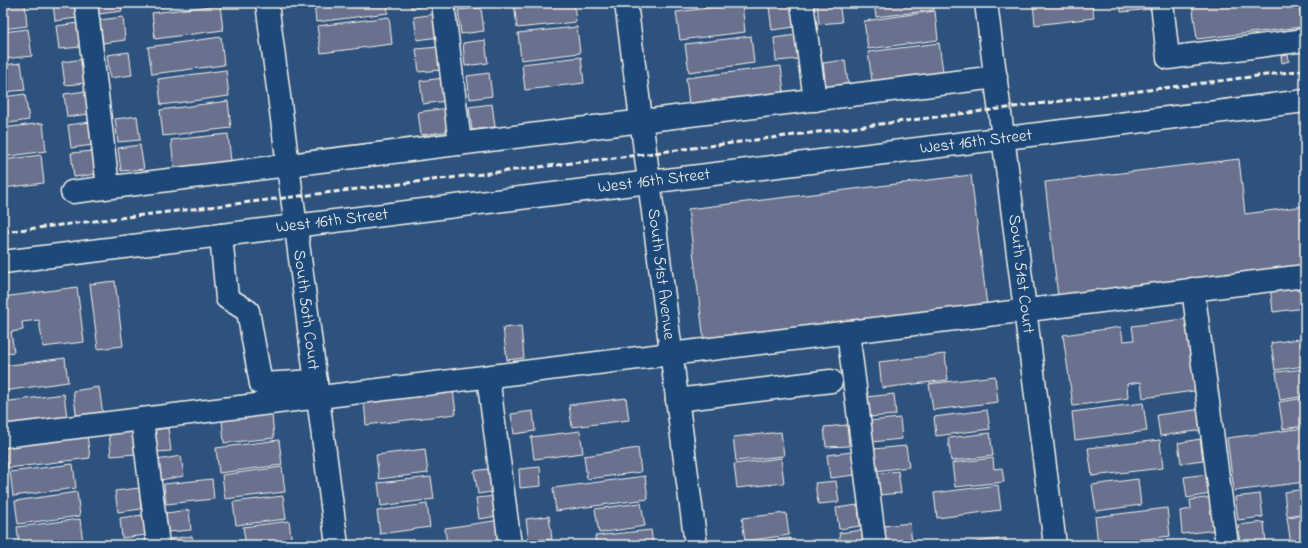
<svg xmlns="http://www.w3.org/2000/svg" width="1308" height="548" viewBox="0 0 1308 548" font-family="'Indie Flower',sans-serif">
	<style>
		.building { fill: #6a718f; stroke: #f4f1e8 }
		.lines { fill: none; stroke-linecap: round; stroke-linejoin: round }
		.minor-casing { stroke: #f4f1e8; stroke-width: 25 }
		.minor { stroke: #1f4a7a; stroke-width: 22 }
		.rail { stroke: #f4f1e8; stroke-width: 3; stroke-dasharray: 6 3; stroke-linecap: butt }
		.labels { text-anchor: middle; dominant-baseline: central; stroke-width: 3; stroke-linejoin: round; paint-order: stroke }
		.street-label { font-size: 17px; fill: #f4f1e8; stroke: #1f4a7a }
	</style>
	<rect width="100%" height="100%" fill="#2e527e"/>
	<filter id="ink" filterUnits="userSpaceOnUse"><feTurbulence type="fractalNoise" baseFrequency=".025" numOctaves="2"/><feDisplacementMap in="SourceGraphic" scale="8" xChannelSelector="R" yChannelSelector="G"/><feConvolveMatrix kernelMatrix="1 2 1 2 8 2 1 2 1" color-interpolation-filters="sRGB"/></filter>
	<g filter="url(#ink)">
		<g class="building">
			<path d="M3 3H25L27 26 3 29Z"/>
			<path d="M53 3H76L77 18 55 21Z"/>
			<path d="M98 3H121L122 11 99 14Z"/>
			<path d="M159 3H192L160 7Z"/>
			<path d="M314 3H387L388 13 316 22Z"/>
			<path d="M411 3H433L434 5 411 8Z"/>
			<path d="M514 3H574L576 22 517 28Z"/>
			<path d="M675 3H719L675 8Z"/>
			<path d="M817 3H839L842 22 819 24Z"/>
			<path d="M874 3H934V10L876 17Z"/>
			<path d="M1033 3H1092L1094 18 1035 25Z"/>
			<path d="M1120 3H1151V9L1121 12Z"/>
			<path d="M1192 3H1299L1302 27 1197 39Z"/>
			<path d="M742 4 745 32 680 40 676 12Z"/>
			<path d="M792 4 795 27 772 30 769 7Z"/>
			<path d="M220 5 223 30 155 39 152 13Z"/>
			<path d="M481 8 484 31 461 34 458 10Z"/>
			<path d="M935 11 938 40 868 49 864 21Z"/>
			<path d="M436 14 439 37 417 40 414 17Z"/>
			<path d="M123 17 125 40 103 43 100 20Z"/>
			<path d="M389 17 392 44 321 53 317 26Z"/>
			<path d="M78 23 81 47 59 49 56 26Z"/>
			<path d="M577 27 580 53 521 60 518 33Z"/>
			<path d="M28 29 32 56 3 59V32Z"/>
			<path d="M796 35 799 59 776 61 774 38Z"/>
			<path d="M751 36 754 63 689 72 685 44Z"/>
			<path d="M221 37 224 65 152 74 148 47Z"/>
			<path d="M485 40 488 63 465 66 463 43Z"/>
			<path d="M939 43 943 72 872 81 868 52Z"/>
			<path d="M439 47 441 70 419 72 416 49Z"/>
			<path d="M129 52 132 75 110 78 107 55Z"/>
			<path d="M1288 55 1289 61 1282 63 1281 56Z"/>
			<path d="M581 57 584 83 525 90 522 64Z"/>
			<path d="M84 59 87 83 65 85 62 62Z"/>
			<path d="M845 60 848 84 826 86 823 63Z"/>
			<path d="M21 63 25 90 3 92V65Z"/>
			<path d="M781 66 784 93 689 104 686 78Z"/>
			<path d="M226 70 229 96 161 105 158 79Z"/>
			<path d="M489 73 492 96 470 99 467 76Z"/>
			<path d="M443 78 446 101 423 104 420 81Z"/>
			<path d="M86 91 89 114 67 117 64 94Z"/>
			<path d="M25 94 29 120 3 124V97Z"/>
			<path d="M228 101 231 128 163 136 160 110Z"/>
			<path d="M492 104 495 127 472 130 469 107Z"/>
			<path d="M448 108 451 131 421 135 418 112Z"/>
			<path d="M137 116 140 140 118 142 115 119Z"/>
			<path d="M90 122 93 145 71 148 68 125Z"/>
			<path d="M43 123 46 151 3 157V128Z"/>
			<path d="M228 134 231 161 174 168 171 140Z"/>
			<path d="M140 145 144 169 121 171 118 148Z"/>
			<path d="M94 151 97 174 74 177 71 153Z"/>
			<path d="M41 155 44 183 3 188V160Z"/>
			<path d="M1239 159 1245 214 1305 206V267L1058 297 1045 182Z"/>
			<path d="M971 175 987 306 704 341 688 209Z"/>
			<path d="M115 281 123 346 98 349 90 284Z"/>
			<path d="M1305 282V308L1273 312 1270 286Z"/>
			<path d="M77 287 84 342 43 347 39 320 22 322 23 330 11 332 14 352 3 354V297Z"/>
			<path d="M1191 318 1201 390 1143 398 1141 382 1127 384 1128 398 1073 406 1063 335 1121 327 1123 341 1134 340 1132 326Z"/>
			<path d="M521 326 524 358 507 360 503 328Z"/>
			<path d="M1305 338V366L1275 370 1271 343Z"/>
			<path d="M945 354 948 380 882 388 879 362Z"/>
			<path d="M65 358 68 382 3 391V366Z"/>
			<path d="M1305 369V396L1280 400 1276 372Z"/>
			<path d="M995 376 998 402 933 410 929 384Z"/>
			<path d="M99 387 103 415 77 419 73 391Z"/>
			<path d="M453 389 456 414 366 425 364 400Z"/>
			<path d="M64 394 67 418 5 426 3 402Z"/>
			<path d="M894 394 896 415 868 417 866 397Z"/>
			<path d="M626 398 629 420 572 427 569 405Z"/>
			<path d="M1305 398V426L1283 429 1279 402Z"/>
			<path d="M1143 403 1147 431 1075 440 1072 412Z"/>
			<path d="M1202 409 1204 430 1160 436 1157 415Z"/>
			<path d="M987 410 990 429 936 436 934 417Z"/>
			<path d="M533 411 535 431 514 434 511 414Z"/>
			<path d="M272 414 274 438 224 443 222 419Z"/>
			<path d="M900 418 902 439 871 442 869 421Z"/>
			<path d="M847 425 849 446 826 447 824 427Z"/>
			<path d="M168 428 171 451 156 452 154 430Z"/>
			<path d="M1305 428V482L1234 491 1227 438Z"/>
			<path d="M135 431 136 454 111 456 109 433Z"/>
			<path d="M580 431 583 453 534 459 531 437Z"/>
			<path d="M781 432 784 456 736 461 733 437Z"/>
			<path d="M990 433 993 456 951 461 948 438Z"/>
			<path d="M87 435 90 458 8 468 5 445Z"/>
			<path d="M1200 439 1203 460 1181 463 1178 443Z"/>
			<path d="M279 440 282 465 219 473 216 448Z"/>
			<path d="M1160 440 1163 468 1092 476 1088 448Z"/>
			<path d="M906 446 909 467 875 471 873 449Z"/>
			<path d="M638 448 641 472 587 479 584 456Z"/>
			<path d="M425 449 428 473 379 479 376 455Z"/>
			<path d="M852 452 855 475 830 478 827 455Z"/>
			<path d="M181 456 184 476 160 480 157 460Z"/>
			<path d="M781 458 784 483 737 488 734 464Z"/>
			<path d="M993 458 994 469 1002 468 1004 482 955 487 952 463Z"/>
			<path d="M73 464 76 488 13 496 10 472Z"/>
			<path d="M282 467 285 492 225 499 222 475Z"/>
			<path d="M540 467 541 486 520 488 519 469Z"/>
			<path d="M494 468 498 491 478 494 474 471Z"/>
			<path d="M898 471 901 493 879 495 877 474Z"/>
			<path d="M1207 474 1210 494 1187 498 1184 477Z"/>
			<path d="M645 476 648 499 556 511 553 488Z"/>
			<path d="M431 477 434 499 381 506 378 483Z"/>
			<path d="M212 479 214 499 166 504 164 484Z"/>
			<path d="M1138 479 1141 505 1096 511 1092 485Z"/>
			<path d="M836 481 839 502 818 504 815 483Z"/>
			<path d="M998 485 1001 510 937 518 934 493Z"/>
			<path d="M139 488 141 509 118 512 115 491Z"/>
			<path d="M1305 489V513L1287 516 1284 492Z"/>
			<path d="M77 492 80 516 18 524 15 501Z"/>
			<path d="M1260 494 1263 517 1238 520 1235 497Z"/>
			<path d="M283 496 286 519 236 525 233 502Z"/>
			<path d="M497 496 499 516 479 519 476 498Z"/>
			<path d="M1213 497 1216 530 1182 534 1180 511 1191 509 1190 500Z"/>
			<path d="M641 503 645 526 599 533 595 509Z"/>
			<path d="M427 504 430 527 380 534 377 511Z"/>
			<path d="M858 505 860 526 839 529 836 508Z"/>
			<path d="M1167 508 1170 536 1098 545 1095 517Z"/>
			<path d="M189 510 191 530 168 532 166 513Z"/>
			<path d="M786 513 789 535 745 541 742 518Z"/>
			<path d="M143 515 146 535 122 538 120 518Z"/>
			<path d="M1305 515V544L1291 545 1287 517Z"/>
			<path d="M549 516 552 539 529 541 526 519Z"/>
			<path d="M80 519 83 543 66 545H19L17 527Z"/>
			<path d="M500 520 503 545H447L445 528Z"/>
			<path d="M289 521 292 544 246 545 243 527Z"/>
			<path d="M1264 522 1266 545H1240L1238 525Z"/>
			<path d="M910 523 912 545H886L884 526Z"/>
			<path d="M651 530 653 545H596L595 536Z"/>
			<path d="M863 530 864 545H841L839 533Z"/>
			<path d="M192 536 193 545H170L169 539Z"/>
			<path d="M790 538 791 545H746V544Z"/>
			<path d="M1006 538 1007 545H954Z"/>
			<path d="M1218 539V545H1193V542Z"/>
			<path d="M552 541V545H528V543Z"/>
		</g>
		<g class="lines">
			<g class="minor-casing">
				<g id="minor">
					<path d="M86 3 108 187"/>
					<path d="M267 3 337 545"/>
					<path d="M443 3 460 144"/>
					<path d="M626 3 696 545"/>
					<path d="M802 3 815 100"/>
					<path d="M986 3 1055 545"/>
					<path d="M1162 3 1168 58 1305 40"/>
					<path d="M72 192 996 77"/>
					<path d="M221 235 227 298 248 311 261 384 316 381"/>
					<path d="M3 262 1305 101"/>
					<path d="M1193 289 1227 545"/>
					<path d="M848 332 875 545"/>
					<path d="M488 377 510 545"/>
					<path d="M677 400 831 381"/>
					<path d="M142 419 158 545"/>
					<path d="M3 436 1305 276"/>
				</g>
			</g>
			<use href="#minor" class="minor"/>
			<path class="rail" d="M3 232 614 158 1305 70"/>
		</g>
	</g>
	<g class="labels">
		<g class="street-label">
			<text transform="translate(976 142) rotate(-7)">West 16th Street</text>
			<text transform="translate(654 181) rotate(-7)">West 16th Street</text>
			<text transform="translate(332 221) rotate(-7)">West 16th Street</text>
			<text transform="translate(661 274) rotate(83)">South 51st Avenue</text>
			<text transform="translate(1021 274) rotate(83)">South 51st Court</text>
			<text transform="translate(306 310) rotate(83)">South 50th Court</text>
		</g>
	</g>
	<rect width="1308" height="548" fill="none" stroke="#1f4a7a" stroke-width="16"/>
	<rect x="8" y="8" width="1292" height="532" fill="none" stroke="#f4f1e8" stroke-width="1.5" filter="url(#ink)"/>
</svg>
